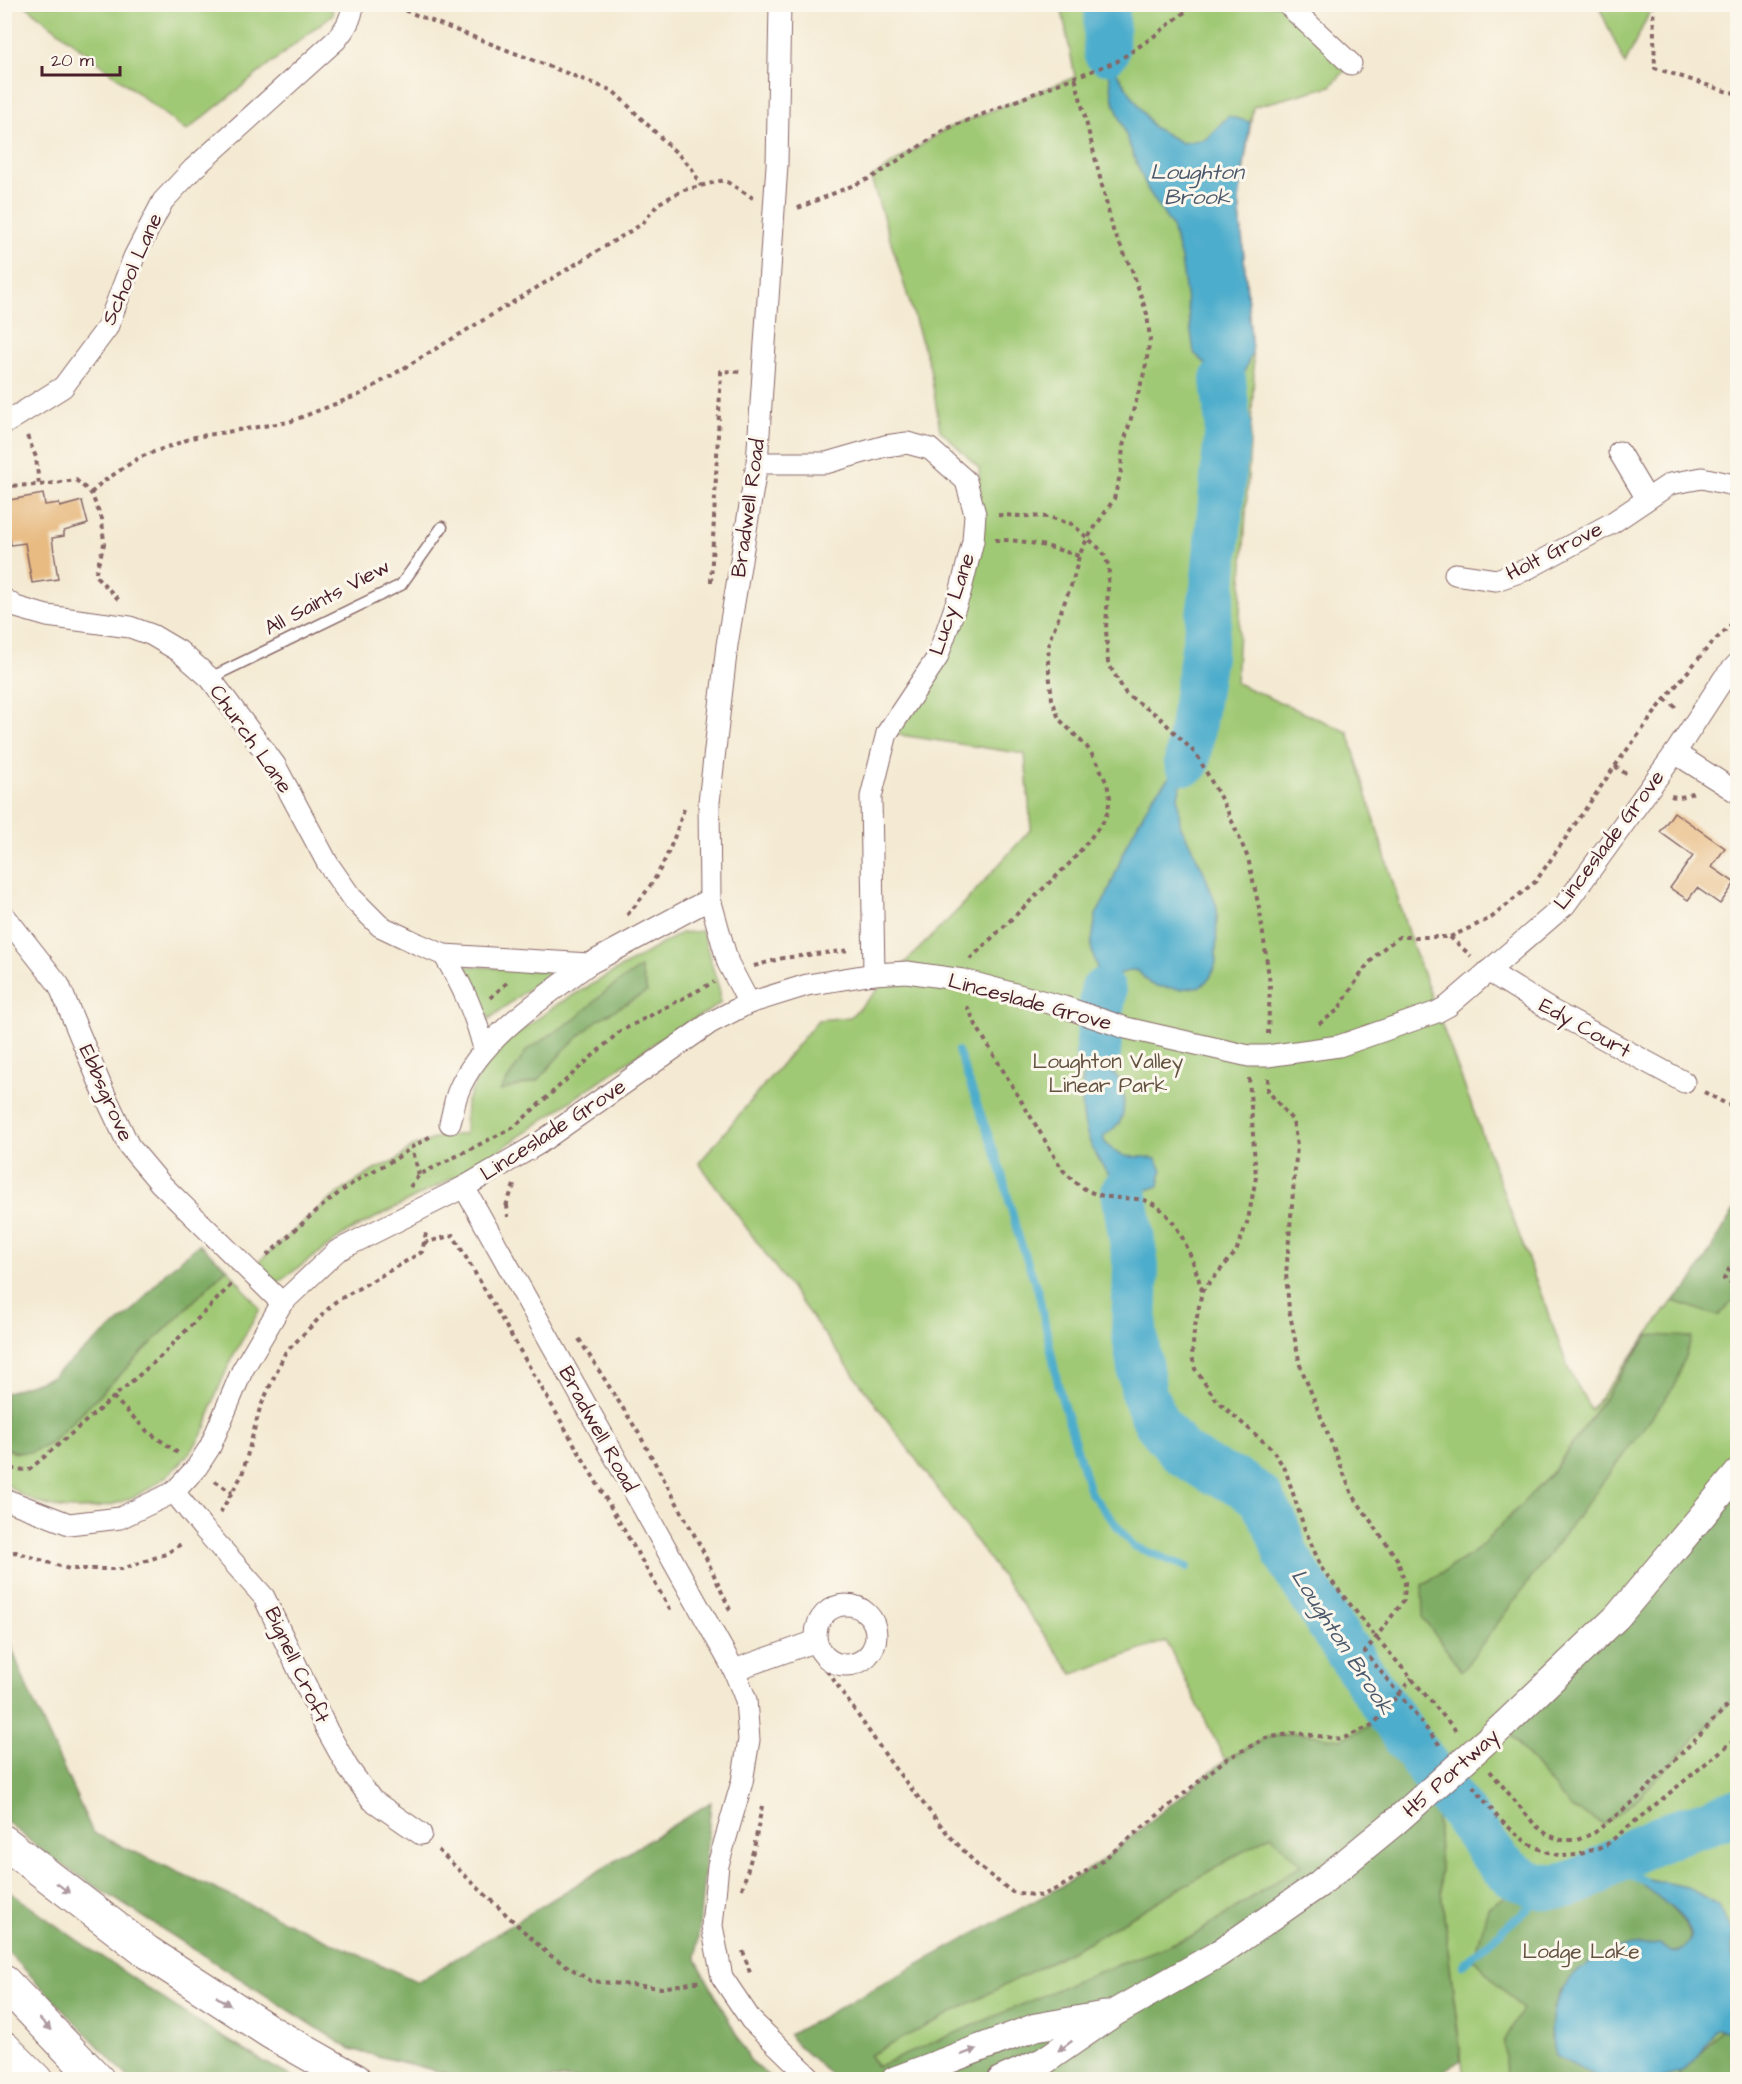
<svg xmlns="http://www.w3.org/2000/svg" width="1742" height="2084" viewBox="0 0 1742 2084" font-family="'Architects Daughter',sans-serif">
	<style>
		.green { fill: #a0c975; stroke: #757450; stroke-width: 1.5; fill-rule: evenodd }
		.forest { fill: #80ad66; stroke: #656648; stroke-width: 1.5; fill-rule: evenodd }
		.water { fill: #4dadcc; stroke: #4c667c; stroke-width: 1.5 }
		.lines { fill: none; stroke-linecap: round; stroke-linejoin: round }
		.stream { stroke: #4dadcc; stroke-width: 8 }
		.river { stroke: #4dadcc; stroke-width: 46 }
		.building { fill: #e8bb83 }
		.service-casing { stroke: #866666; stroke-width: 13 }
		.minor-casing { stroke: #866666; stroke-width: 23 }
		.tertiary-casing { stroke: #866666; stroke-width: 29 }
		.trunk-casing { stroke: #866666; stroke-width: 35 }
		.path { stroke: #866666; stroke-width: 4; stroke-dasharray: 4.5 4.5; stroke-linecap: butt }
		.service { stroke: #fff; stroke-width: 10 }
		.minor { stroke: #fff; stroke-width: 21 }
		.tertiary { stroke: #fff; stroke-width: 27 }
		.trunk { stroke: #fff; stroke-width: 33 }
		.tertiary-bridge-casing { stroke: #866666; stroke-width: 29; stroke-linecap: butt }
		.tertiary-bridge { stroke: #fff; stroke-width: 27 }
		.oneway { fill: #ae9aa0 }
		.labels { text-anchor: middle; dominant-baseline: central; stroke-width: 6; stroke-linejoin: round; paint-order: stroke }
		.street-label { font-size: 21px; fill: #4a1f2b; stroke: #fbf7ec }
		.park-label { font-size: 21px; fill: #645241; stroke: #fbf7ec }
		.water-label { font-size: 22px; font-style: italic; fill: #4b586b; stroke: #fbf7ec }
	</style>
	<rect width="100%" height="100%" fill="#fbf7ec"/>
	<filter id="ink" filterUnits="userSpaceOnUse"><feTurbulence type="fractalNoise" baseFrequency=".0167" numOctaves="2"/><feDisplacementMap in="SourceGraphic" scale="12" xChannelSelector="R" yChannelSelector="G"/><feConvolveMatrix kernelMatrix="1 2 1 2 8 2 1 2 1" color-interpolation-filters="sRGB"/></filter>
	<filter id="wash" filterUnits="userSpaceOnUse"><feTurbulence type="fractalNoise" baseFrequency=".008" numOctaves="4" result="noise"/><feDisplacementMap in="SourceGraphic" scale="24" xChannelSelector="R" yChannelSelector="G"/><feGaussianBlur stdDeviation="1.35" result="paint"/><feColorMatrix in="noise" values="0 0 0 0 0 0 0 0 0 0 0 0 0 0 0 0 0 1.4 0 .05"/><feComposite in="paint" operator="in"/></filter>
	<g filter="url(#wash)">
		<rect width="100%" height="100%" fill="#f4ead3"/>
		<g class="green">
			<path d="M331 4 333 14 186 131 25 5Z"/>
			<path d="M1061 5H1287L1351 64 1331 86 1253 107 1239 200 1254 375 1236 683 1348 732 1409 936 1569 1370 1591 1410 1673 1301 1718 1316 1737 1297V1473L1693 1739 1737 1695V2079H1464L1441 1891 1435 1781 1437 1771 1406 1738 1386 1710 1374 1724 1342 1739 1295 1733 1266 1738 1225 1760 1166 1641 1073 1674 699 1163 818 1020 850 1017 959 909 1031 829 1025 754 887 733 937 658 979 506V468L940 430 930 368 871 178 946 129 1075 77ZM1648 1336 1461 1670 1422 1585 1476 1551 1552 1473Z"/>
			<path d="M1598 5H1653L1625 64Z"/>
			<path d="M702 931 720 992V1003L709 1011 672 1031 478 1165 348 1232 277 1283 257 1263 323 1205 350 1185 376 1169 397 1160 412 1147 439 1137 465 1134 466 1103 478 1078 492 1054 522 1030 558 1004 681 933Z"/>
			<path d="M466 966 552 971 489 1019Z"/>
			<path d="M227 1268 260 1309C250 1327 238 1345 229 1365 223 1377 218 1390 213 1403 210 1411 209 1421 205 1429 180 1475 133 1508 80 1509 53 1510 24 1501 5 1482L4 1447 15 1453 50 1444Z"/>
			<path d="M1271 1834 1301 1865 1193 1936 1086 1977 877 2068 870 2055 1088 1942Z"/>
		</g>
		<g class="forest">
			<path d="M640 968 647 992 599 1019 565 1049 537 1081 500 1091 527 1050 575 1019 607 990Z"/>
			<path d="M1737 1205V1297L1718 1316 1673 1301 1688 1288Z"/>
			<path d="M199 1244 227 1268 50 1444C33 1452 22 1457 5 1447V1393L51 1377 133 1311 165 1273Z"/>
			<path d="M1649 1335 1692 1337 1674 1387 1462 1671 1423 1618 1422 1585 1476 1551 1552 1473Z"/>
			<path d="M1737 1473V1695L1638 1798 1605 1824 1571 1808 1503 1726Z"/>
			<path d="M4 1628 28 1690 93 1833 418 1982 711 1802 696 1959 750 2060 772 2079H468L350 2049 51 1858 5 1820Z"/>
			<path d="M1386 1709 1435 1781 1441 1891 1461 2060 1432 2079H836L793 2041 789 2035 1062 1886 1098 1864 1225 1760 1266 1738 1295 1733 1342 1739 1374 1724ZM1271 1835 1301 1865 1193 1936 1086 1977 876 2067 870 2055 1088 1942Z"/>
			<path d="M1595 1873 1628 1874 1649 1879 1642 1883C1654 1894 1701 1927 1688 1945 1684 1951 1679 1951 1671 1951L1560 1990 1553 2009 1551 2039 1599 2078 1612 2079H1506L1504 2042 1522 2009 1474 1960 1488 1907 1527 1883C1556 1888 1569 1888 1595 1873Z"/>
			<path d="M4 1887C37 1913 71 1936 105 1959 167 2002 229 2044 296 2079H130L5 1949Z"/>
			<path d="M1721 2030 1728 2031 1737 2038V2079L1678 2080 1679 2073 1699 2056Z"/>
		</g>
		<g class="water">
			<path d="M1106 52 1115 70 1153 127 1182 143 1206 139 1228 116 1250 122 1239 200 1252 352 1244 373 1223 380 1194 353 1181 259 1172 227 1148 190 1134 157 1113 99Z"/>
			<path d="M1187 762 1178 796 1180 824 1204 872 1217 907 1216 963 1210 978 1201 986 1181 989 1161 987 1150 984 1138 971 1131 970 1116 975 1112 990 1103 991 1091 947 1096 915 1107 895 1127 843 1153 796 1173 773Z"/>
			<path d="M1098 1054 1122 1083 1124 1099 1123 1113 1119 1124 1104 1136V1141C1126 1166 1130 1152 1156 1159L1162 1170 1159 1186 1141 1192 1124 1191C1096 1164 1081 1135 1082 1095 1082 1075 1082 1067 1098 1054Z"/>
			<path d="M1649 1879 1687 1887 1717 1904 1734 1933 1731 1956 1737 1966V2038L1728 2031 1716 2029 1699 2056 1679 2073 1659 2079 1599 2078 1555 2056C1540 1997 1573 1962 1628 1947 1638 1945 1650 1945 1660 1944 1664 1946 1668 1950 1672 1951 1685 1954 1694 1941 1690 1930 1683 1914 1655 1895 1641 1883Z"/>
		</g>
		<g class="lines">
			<g class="stream">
				<path d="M958 1051 1001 1170 1018 1235 1038 1291 1060 1393 1090 1492 1133 1546 1187 1567"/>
				<path d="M1595 1873 1628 1874 1645 1881"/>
				<path d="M1463 1965 1552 1887"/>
			</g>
			<g class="river">
				<path d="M1106 52 1107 4"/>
				<path d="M1187 762 1213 588 1228 424 1223 380"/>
				<path d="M1098 1054 1103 991"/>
				<path d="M1124 1191 1136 1266 1134 1330 1144 1394 1156 1422 1182 1453 1211 1471 1242 1484 1260 1497 1275 1523 1287 1556 1331 1627 1406 1738 1499 1863C1555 1913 1586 1874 1639 1848 1670 1832 1705 1825 1738 1811"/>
			</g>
		</g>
		<g id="blocks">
			<g class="building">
				<path d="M43 494 45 505 59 503 60 507 82 501 88 524 64 531V536L52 538 58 579 32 583 25 543 11 545 10 539 4 540V501Z"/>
				<path d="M1674 812 1725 848 1712 867 1735 883 1720 904 1697 888 1688 900 1670 888 1693 856 1660 832Z"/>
			</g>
		</g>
	</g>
	<g filter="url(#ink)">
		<use href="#blocks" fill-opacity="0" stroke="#866666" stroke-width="1.5"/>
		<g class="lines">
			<g class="service-casing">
				<path id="service" d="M210 678 401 585 442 527"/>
			</g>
			<g class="minor-casing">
				<g id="minor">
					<path d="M1287 4 1351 64"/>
					<path d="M4 424 63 387 107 328 134 257 163 201 193 169 336 40C345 29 352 19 353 4"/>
					<path d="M1619 452 1647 499"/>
					<path d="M757 463H826L885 446 907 443 930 449 966 481 975 514 973 541 960 593 937 658 887 733 871 797 874 974"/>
					<path d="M1455 574 1496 580 1525 570 1612 523 1670 484 1702 478 1738 486"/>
					<path d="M4 599 16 607 47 616 130 627 152 635 179 651 210 678 275 765 328 864 351 897 380 926 418 944 444 955 589 964 710 899"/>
					<path d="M1675 753 1738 793"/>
					<path d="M4 915 59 985 103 1091 129 1146 160 1183 282 1303"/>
					<path d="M444 955C463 987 475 1013 484 1049"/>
					<path d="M1488 971 1551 1010 1684 1082"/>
					<path d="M749 1003 728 963 710 899 709 802 727 645 757 463 777 165 780 4"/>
					<path d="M450 1123C453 1113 454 1102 458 1092 479 1039 544 997 589 964"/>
					<path d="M464 1187 734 1670 746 1700 749 1740 742 1782 718 1865 712 1926 722 1977 751 2020 813 2080"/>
					<path d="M174 1492 203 1528 264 1597 327 1730 348 1768 372 1800 421 1834"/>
					<path d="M4 1499 69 1524 120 1518 174 1492 197 1467 210 1447 242 1371 282 1303 337 1251 464 1187 538 1144 710 1023 749 1003 807 985 874 974 907 972 963 980 1064 1007 1126 1028 1249 1056H1267L1339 1046 1437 1012 1448 1006 1565 905 1675 753 1724 678 1738 663"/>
					<circle cx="846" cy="1635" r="30"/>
					<path d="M734 1670 816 1641"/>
				</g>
			</g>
			<g class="tertiary-casing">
				<g id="tertiary">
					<path d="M1503 1726 1617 1617 1738 1473"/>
					<path d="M895 2080 1036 2027 1104 2015"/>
					<path d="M1001 2080 1044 2061 1114 2013 1218 1954 1319 1884 1395 1822"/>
				</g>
			</g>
			<g class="trunk-casing">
				<g id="trunk">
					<path d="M4 1842 147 1952 272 2033 355 2080"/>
					<path d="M4 1982 98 2080"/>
					<path d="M4 2048 36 2080"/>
				</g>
			</g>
			<g class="path">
				<path d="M388 4 613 91 691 167 701 186"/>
				<path d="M1653 4 1655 68 1728 92 1738 93"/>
				<path d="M798 208 871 178 946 129 1075 77 1116 62 1153 37 1195 4"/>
				<path d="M27 436 36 457 39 485"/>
				<path d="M4 486 39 485 76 480 91 493 102 519 104 544 95 575 121 602"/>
				<path d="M91 493 101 483 140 457 195 437 289 422 361 394 642 224 659 203 684 190 724 180 753 198"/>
				<path d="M998 515 1048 517 1072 524 1103 552 1109 567 1106 629 1108 663 1126 694 1158 716 1197 755 1227 810 1248 858 1260 912 1270 984 1268 1034"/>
				<path d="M995 540C1024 539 1051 547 1079 556"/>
				<path d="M711 582 721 371 742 372"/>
				<path d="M1665 699 1678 709"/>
				<path d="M1615 766 1629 776"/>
				<path d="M1671 796C1678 798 1688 797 1694 791"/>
				<path d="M627 915C658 881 670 853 684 809"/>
				<path d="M1450 937 1471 956"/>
				<path d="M970 959 1072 861 1104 821 1108 810 1110 797 1107 784 1098 764 1087 747 1059 719 1052 699 1048 662 1049 641 1073 581 1079 556 1087 539 1114 499 1121 471 1123 446 1145 370 1150 339 1147 314 1132 270 1113 230 1075 77"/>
				<path d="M754 966 783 958 850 950"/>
				<path d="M490 998 507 983"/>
				<path d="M967 1006 977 1027 1062 1169C1081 1189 1092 1197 1122 1198 1130 1199 1141 1198 1149 1202 1179 1215 1194 1262 1202 1291"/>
				<path d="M1319 1024 1338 1010 1364 969 1380 951 1399 937H1450L1491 918 1536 881 1615 766 1665 699 1709 646 1738 618"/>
				<path d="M1249 1078 1256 1177 1248 1220 1236 1252 1202 1291 1194 1332 1192 1356 1195 1369 1217 1401 1272 1449 1285 1469 1304 1527 1322 1569 1376 1637 1458 1733"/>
				<path d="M1268 1078V1091L1293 1121 1297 1146 1286 1274 1289 1309 1300 1365 1352 1494 1397 1559 1405 1582 1404 1600 1365 1652 1442 1748"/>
				<path d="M1704 1092 1738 1110"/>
				<path d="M419 1175 412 1147 431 1136"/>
				<path d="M410 1187 419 1175 514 1127 619 1032 714 982"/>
				<path d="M507 1205 508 1217"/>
				<path d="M506 1206 514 1185"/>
				<path d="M424 1243 453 1235 671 1611"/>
				<path d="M1738 1252 1724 1279 1738 1286"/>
				<path d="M267 1255C294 1232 319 1206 349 1186 369 1171 393 1163 412 1147"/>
				<path d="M579 1339 638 1432 702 1549 730 1610"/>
				<path d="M113 1397 147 1431 178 1453"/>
				<path d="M4 1462 14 1469 29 1470 159 1358 231 1285"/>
				<path d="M215 1481 232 1493"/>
				<path d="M220 1513 242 1475 260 1408 285 1353 335 1302 422 1252 426 1233"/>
				<path d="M4 1553 16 1552 69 1569H122L166 1554 184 1542"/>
				<path d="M822 1663 893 1766 948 1834 978 1866 1012 1892 1041 1896 1062 1886 1098 1864 1225 1760 1266 1738 1295 1733 1342 1739 1374 1724 1412 1678"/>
				<path d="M1490 1771 1535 1825 1548 1835 1561 1840H1577L1594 1833 1638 1798 1738 1695"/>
				<path d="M1473 1786 1499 1819 1526 1842 1544 1851 1561 1856 1578 1855 1606 1845 1738 1737"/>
				<path d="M438 1850 548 1954 591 1981 662 1988 701 1981"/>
				<path d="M742 1889 754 1848 762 1806"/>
				<path d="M743 1951 750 1973"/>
			</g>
			<use href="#service" class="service"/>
			<use href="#minor" class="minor"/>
			<use href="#tertiary" class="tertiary"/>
			<use href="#trunk" class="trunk"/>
			<g class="tertiary-bridge-casing">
				<path id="tertiary-bridge" d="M1395 1822 1503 1726"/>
			</g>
			<use href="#tertiary-bridge" class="tertiary-bridge"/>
		</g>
		<defs><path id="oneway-solid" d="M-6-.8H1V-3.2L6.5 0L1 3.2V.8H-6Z" transform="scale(1.5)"/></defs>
		<g class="oneway">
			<use href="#oneway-solid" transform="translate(63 1888) rotate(37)"/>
			<use href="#oneway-solid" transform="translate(223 2001) rotate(33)"/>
			<use href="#oneway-solid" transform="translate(45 2024) rotate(46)"/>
			<use href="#oneway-solid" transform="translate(1065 2046) rotate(145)"/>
			<use href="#oneway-solid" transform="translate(969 2052) rotate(-20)"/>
		</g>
	</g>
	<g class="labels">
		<g class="street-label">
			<text transform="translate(132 269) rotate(-66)">School Lane</text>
			<text transform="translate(748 508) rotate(-82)">Bradwell Road</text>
			<text transform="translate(1554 551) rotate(-27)">Holt Grove</text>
			<text transform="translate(327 597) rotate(-28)">All Saints View</text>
			<text transform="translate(952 604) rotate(-72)">Lucy Lane</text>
			<text transform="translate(251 739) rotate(55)">Church Lane</text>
			<text transform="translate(1609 840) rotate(-53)">Linceslade Grove</text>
			<text transform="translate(1030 1002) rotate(15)">Linceslade Grove</text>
			<text transform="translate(1585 1028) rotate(29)">Edy Court</text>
			<text transform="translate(106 1093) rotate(66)">Ebbsgrove</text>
			<text transform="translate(553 1130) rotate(-33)">Linceslade Grove</text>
			<text transform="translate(598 1429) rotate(61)">Bradwell Road</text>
			<text transform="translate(297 1665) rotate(65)">Bignell Croft</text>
			<text transform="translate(1451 1773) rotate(-42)">H5 Portway</text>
		</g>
		<g class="park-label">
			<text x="1108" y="1061">Loughton Valley<tspan x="1108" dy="24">Linear Park</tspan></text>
			<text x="1581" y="1951">Lodge Lake</text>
		</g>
		<g class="water-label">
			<text x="1197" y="172">Loughton<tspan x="1197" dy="25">Brook</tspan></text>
			<text transform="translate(1342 1642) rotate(57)">Loughton Brook</text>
		</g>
	</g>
	<rect width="1742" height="2084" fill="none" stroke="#fbf7ec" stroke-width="24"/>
	<path d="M42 66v9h78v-9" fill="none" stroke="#4a1f2b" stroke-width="3"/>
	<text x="51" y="66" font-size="18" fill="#4a1f2b" stroke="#fbf7ec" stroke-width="4.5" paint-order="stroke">20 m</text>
</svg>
